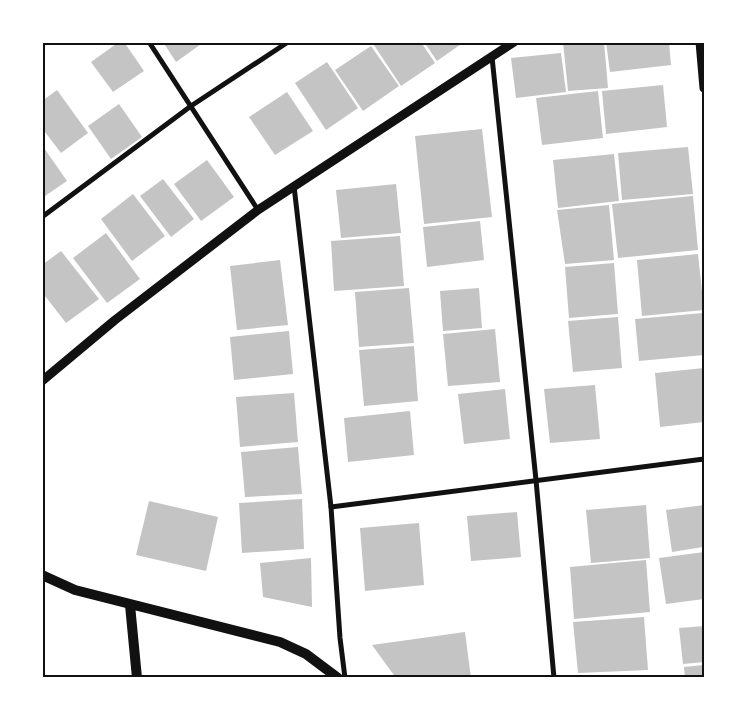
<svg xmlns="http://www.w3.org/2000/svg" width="747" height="720" viewBox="0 0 747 720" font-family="'Sofia Sans Condensed',sans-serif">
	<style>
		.building { fill: #c4c4c4 }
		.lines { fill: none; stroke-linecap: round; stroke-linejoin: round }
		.minor { stroke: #111; stroke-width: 5 }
		.tertiary { stroke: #111; stroke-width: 9 }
		.secondary { stroke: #111; stroke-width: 10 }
		.neatline { fill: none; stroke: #111; stroke-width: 2 }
	</style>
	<rect width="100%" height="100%" fill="#fff"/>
	<g class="building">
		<path d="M119 42H124L144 71 113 92 91 62Z"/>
		<path d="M163 42H204L176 62Z"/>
		<path d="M372 42H421L435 63 401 86Z"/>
		<path d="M424 42H464L437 61Z"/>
		<path d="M563 42H604L608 88 568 91Z"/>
		<path d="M606 42H669L671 65 610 72Z"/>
		<path d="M371 46 399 86 363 111 335 70Z"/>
		<path d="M561 53 566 92 516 98 511 58Z"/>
		<path d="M327 62 358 108 326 130 295 83Z"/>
		<path d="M663 85 667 127 606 134 602 91Z"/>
		<path d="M57 90 88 133 61 153 42 128V101Z"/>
		<path d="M598 91 603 138 542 145 536 98Z"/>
		<path d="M287 92 313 131 275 155 249 117Z"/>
		<path d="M119 104 142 137 111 159 88 126Z"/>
		<path d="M482 129 492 217 424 224 415 136Z"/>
		<path d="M42 145 67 181 42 198Z"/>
		<path d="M688 147 693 194 622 200 618 153Z"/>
		<path d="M614 154 619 201 558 208 553 160Z"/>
		<path d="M207 160 234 197 201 221 174 184Z"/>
		<path d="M163 179 194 219 171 237 140 196Z"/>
		<path d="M396 184 401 233 341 238 336 190Z"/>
		<path d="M133 194 165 236 132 261 101 219Z"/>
		<path d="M693 196 698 250 618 258 612 204Z"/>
		<path d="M609 205 614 260 565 264 557 210Z"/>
		<path d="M480 221 484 260 427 267 423 227Z"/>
		<path d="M106 233 140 279 107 303 73 258Z"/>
		<path d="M400 236 404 286 334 291 331 241Z"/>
		<path d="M61 251 99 299 66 323 42 292V265Z"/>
		<path d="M698 254 704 310 642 316 637 260Z"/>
		<path d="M280 260 288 325 237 330 230 266Z"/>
		<path d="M614 263 618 314 569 318 565 267Z"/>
		<path d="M409 288 414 343 359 347 355 292Z"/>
		<path d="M479 288 482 328 443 331 440 291Z"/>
		<path d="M703 313 704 355 639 361 635 319Z"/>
		<path d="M618 317 622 368 573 372 568 321Z"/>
		<path d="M495 329 500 382 448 386 443 334Z"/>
		<path d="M289 331 293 374 234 380 230 337Z"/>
		<path d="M414 346 418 401 364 406 359 350Z"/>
		<path d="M704 368V422L660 427 655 373Z"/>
		<path d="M595 385 600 439 550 443 544 389Z"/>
		<path d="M505 389 510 439 464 444 458 394Z"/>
		<path d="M294 393 298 442 240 447 236 397Z"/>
		<path d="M410 411 414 455 348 462 344 418Z"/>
		<path d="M298 447 302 494 245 497 241 452Z"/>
		<path d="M302 499 304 549 242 553 239 503Z"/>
		<path d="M149 501 218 517 206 571 136 555Z"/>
		<path d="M646 505 650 558 591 563 586 510Z"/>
		<path d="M704 505V538H702L703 547 672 552 666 510Z"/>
		<path d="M517 512 521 557 471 561 467 516Z"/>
		<path d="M419 523 424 585 365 591 360 528Z"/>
		<path d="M704 552V599L666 604 659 558Z"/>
		<path d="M311 558 312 607 263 597 260 563Z"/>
		<path d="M646 560 650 612 574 619 570 567Z"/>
		<path d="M644 617 648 670 578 673 573 622Z"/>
		<path d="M704 626V662L683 664 679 628Z"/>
		<path d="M465 632 471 678H396L372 645Z"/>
		<path d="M704 665V678H685L684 667Z"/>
	</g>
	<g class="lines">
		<g class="minor">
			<path d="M149 42 258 210"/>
			<path d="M492 57 536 480 554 678"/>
			<path d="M294 186 331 507 340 638 345 678"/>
			<path d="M42 217 191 106 288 42"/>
			<path d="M331 507 704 459"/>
		</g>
		<g class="tertiary">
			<path d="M700 42 704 88"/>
			<path d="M42 381 115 320 258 210 514 42"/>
		</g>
		<g class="secondary">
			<path d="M42 575 75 590 280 642 306 654 338 678"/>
			<path d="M130 605 137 678"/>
		</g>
	</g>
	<rect width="747" height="720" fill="none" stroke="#ffffff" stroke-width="88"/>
	<rect x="44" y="44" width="659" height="632" class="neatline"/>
</svg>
